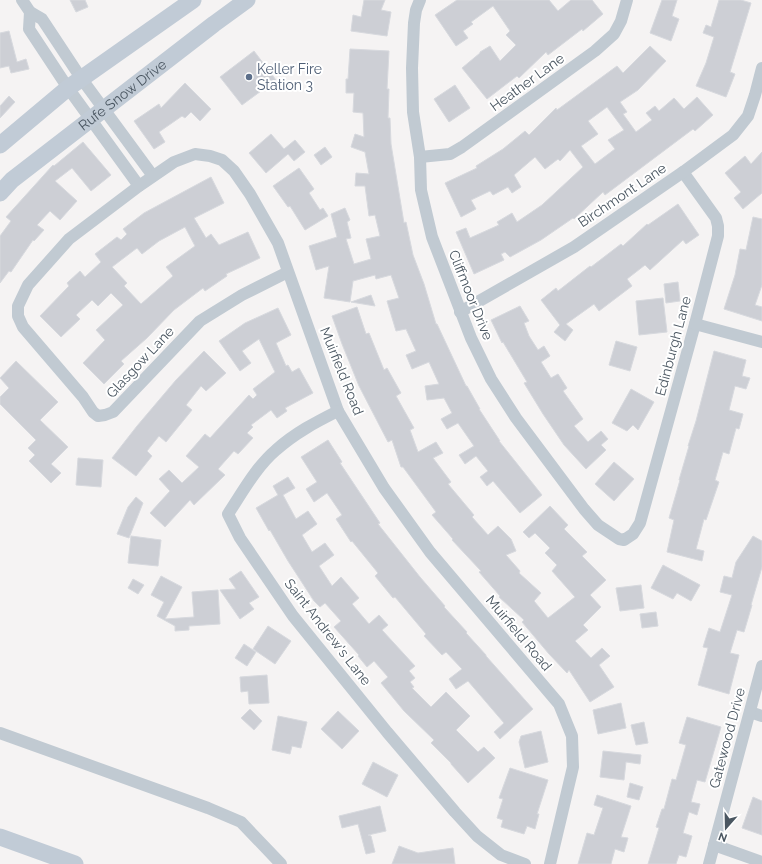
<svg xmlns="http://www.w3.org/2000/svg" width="762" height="864" viewBox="0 0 762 864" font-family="Raleway,sans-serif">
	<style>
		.building { fill: #cdcfd5; stroke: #d7d9de; fill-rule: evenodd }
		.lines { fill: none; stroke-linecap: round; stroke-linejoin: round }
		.street { stroke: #c1cad2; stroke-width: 12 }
		.secondary { stroke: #c1cbd6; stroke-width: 17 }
		.service-dot { fill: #5c6f8a; stroke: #fff; stroke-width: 1.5 }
		.labels { text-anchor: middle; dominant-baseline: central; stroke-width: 4; stroke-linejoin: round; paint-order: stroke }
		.service-label { font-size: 14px; fill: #4e5e75; stroke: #fff; text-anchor: start }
		.street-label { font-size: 14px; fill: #4a5661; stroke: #fff }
	</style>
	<rect width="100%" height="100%" fill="#f5f3f3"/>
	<g class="building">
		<path d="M70 0H85L88 7 76 12Z"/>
		<path d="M364 0H385L381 10 391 12 387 36 351 31 353 15 361 17Z"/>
		<path d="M457 0H549L558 11 571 0H592L603 14 583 31 582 29 548 55 546 52 519 78 517 76 487 99 462 68 480 53V52L490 46 500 61 516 45 506 35 510 31 493 6 471 22 473 24 463 31 468 38 456 46 435 15Z"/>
		<path d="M662 0H677L672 16 679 19 671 41 650 33Z"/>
		<path d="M719 0H741L751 3 730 72 735 74 726 97 696 86 706 63 714 37 703 33 706 25 711 27Z"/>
		<path d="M9 31 17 62 26 59 29 69 11 73 9 66 0 68V33Z"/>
		<path d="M650 46 666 61 638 90 620 102 627 112 623 114 636 132 652 120 646 113 655 106 659 111 674 98 684 109 697 97 713 115 695 131 693 129 605 195 603 192 574 219 573 218 541 240 510 257 505 252 501 254 504 260 474 274 456 232 466 228 470 238 499 225 497 222 512 213 517 222 542 205 583 167 570 150 560 161 558 159 545 169 535 157 514 175 521 187 512 193 508 187 493 195 490 191 471 200 476 209 461 217 445 183 477 168 476 166 503 149 525 131 529 135 556 108 557 110 617 66 623 73ZM607 107 624 130 608 140 615 149 595 164 581 146 598 134 588 121Z"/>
		<path d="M350 49 389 51 387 89H389L388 118H390L391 144 404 223 406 222 413 255 424 284 436 324H437L466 386H467L480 409H479L500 441H499L542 495 520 513 493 481 487 486 480 477 488 471 476 456 465 464 459 455 474 446 458 423 447 429 441 419 452 413 444 398 427 400 425 386 439 384 429 362 412 369 406 355 416 351 406 329 396 331 387 301 399 298 391 275 376 279 375 275 353 281 350 302 324 298 329 266 316 270 309 246 337 237 331 214 345 208 350 220 347 222 351 238 346 239 354 264 371 259 366 239 380 236 375 215 369 216 365 186H355L356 173 369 174 365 152 351 147 355 134 364 137 363 113 353 112 354 93H346V79H348Z"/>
		<path d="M254 51 276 80 242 105 220 77Z"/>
		<path d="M185 83 211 109 200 121 191 112 185 118 182 116 159 132 165 142 154 149 134 121 159 104 161 108Z"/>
		<path d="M455 85 470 108 449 122 434 99Z"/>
		<path d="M9 96 15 102 0 118V106Z"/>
		<path d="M271 134 284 149 295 140 305 152 294 161 288 154 266 173 249 153Z"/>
		<path d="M83 142 111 175 91 191 72 168 55 181 77 201 60 220 50 211 37 225 44 230 34 241 33 240 11 272 9 271 0 283V236L11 221 6 217 53 165 54 166Z"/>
		<path d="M325 147 332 157 321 165 314 155Z"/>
		<path d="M762 152V193L743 209 734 198 741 192 725 173 745 156 751 164Z"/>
		<path d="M299 168 314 189 309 193 320 210 323 208 328 216 305 230 290 206 288 207 273 186Z"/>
		<path d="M211 177 224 203 194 218 206 238 211 234 219 245 248 232 260 258 226 274 227 276 205 291 203 288 174 310 147 338 121 361 124 364 104 384 83 363 105 340 96 330 123 305 111 293 98 306 92 300 76 315 80 319 61 337 40 316 69 286 67 283 80 271 85 277 101 262 95 254 117 237 121 240 127 234 123 229 144 213ZM185 227 195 246 166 267 173 276 141 304 124 286 127 283 112 267 137 248 142 254 159 241Z"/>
		<path d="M678 204 699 235 686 244 683 240 650 270 645 265 627 279 632 286 599 311 594 304 566 324 573 330 565 341 554 332 560 325 541 300 556 288 558 291 590 266 591 267 621 244 623 246 647 224 648 225Z"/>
		<path d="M753 217 762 219V285L755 305 762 307V321L724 309 735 275 740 249 746 250Z"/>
		<path d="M678 282 680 301 666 303 664 284Z"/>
		<path d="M371 295 375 306 351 302Z"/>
		<path d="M663 298 667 332 639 335 636 301Z"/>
		<path d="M520 306 529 321 524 323 529 336 538 350 544 346 550 356 541 362 551 378 558 374 567 388 563 391 583 419 574 426 588 442 601 431 608 439 601 445 606 450 586 469 564 445 543 414 524 383 527 382 503 342 502 343 491 320Z"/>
		<path d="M357 307 366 334 369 333 384 370 387 368 401 393 396 396 414 428 410 430 418 452 436 442 443 453 433 458 451 482 448 484 474 515 472 517 488 535 498 526 511 539 516 551 506 555 520 571 519 573 541 593 534 601 548 618 575 597 552 571 557 565 545 553 550 548 535 533 529 538 523 532 550 506 568 525 564 529 587 552 582 556 606 580 590 595 601 607 583 625 588 630 575 641 591 658 602 648 610 656 599 665 614 687 590 702 569 670 567 673 549 654 522 622 524 620 499 597 500 596 479 572 481 571 452 540 453 539 432 515 436 512 403 467H401L392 440 388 442 359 386 342 344 332 316Z"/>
		<path d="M278 308 291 335 276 343 286 366 288 365 292 372 299 368 313 393 285 408 287 411 277 418 271 410 251 425 253 427 247 433 253 438 238 454 234 451 218 469 225 475 194 505 190 500 165 527 150 513 170 491 159 479 169 470 182 483 199 467 186 456 205 434 210 438 249 395 253 399 257 395 253 389 275 372 259 339 242 351 251 363 240 371 219 341 245 323Z"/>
		<path d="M616 341 637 347 630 371 609 365Z"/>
		<path d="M204 351 226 373 206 391 201 386 186 405 192 410 166 442 159 436 147 451 152 456 136 476 112 458 137 426 176 380Z"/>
		<path d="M714 351 746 360 742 376 750 378 746 389 735 386 729 410 743 414 739 429 736 428 729 454 723 452 715 480 719 482 706 520 704 519 696 549 704 551 702 561 667 552 674 520 669 518 680 480H679L689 446H688L696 421Z"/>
		<path d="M16 361 58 402 40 420 68 447 51 464 61 473 51 483 29 461 35 455 28 448 36 440 0 404V397L9 388 0 378Z"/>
		<path d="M631 389 654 402 638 430 633 425 627 431 612 423Z"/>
		<path d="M328 440 342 462 340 463 380 523 378 524 420 577 445 606 444 607 467 632 466 633 486 655V656L533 709 500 739 494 732 504 723 468 681 456 689 449 679 462 669 446 652 442 655 424 636 426 634 395 597 393 598 375 576 378 573 352 541 351 542 336 519 342 515 327 493 314 502 306 489 317 482 301 457Z"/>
		<path d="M78 458 103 460 101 487 76 485Z"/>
		<path d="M614 462 634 479 614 501 595 484Z"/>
		<path d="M288 477 295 488 283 495 296 519 308 511 317 524 302 535 312 552 325 543 334 555 319 566 332 586 341 577 359 598 352 604 369 624 379 615 388 625 382 630 415 666 409 671 415 678 410 682 414 687 412 688 431 707 446 692 470 716 456 730 478 752 484 747 495 758 468 783 451 764V763L431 743 434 740 404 711 381 683 388 677 374 661 367 667 358 656 359 655 334 627 341 621 325 603 320 607 314 601 288 561 270 530 269 531 256 508 278 495 273 486Z"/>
		<path d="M136 497 143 503 129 538 117 534 128 507Z"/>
		<path d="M131 536 161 540 158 566 128 563Z"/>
		<path d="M753 536 762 541V567L751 605H752L744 632 737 630 730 653 739 655 729 694 698 685 708 648 703 647 709 628 720 632 732 595 720 592 724 576 732 578 736 562Z"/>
		<path d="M663 565 700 585 691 601 677 593 673 599 651 588Z"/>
		<path d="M241 571 259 597 249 603 254 609 240 619 220 590 236 589 229 579Z"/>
		<path d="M161 576 182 587 165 619 194 617 192 592 218 590 220 624 189 626V630L175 631V626L157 616 164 602 151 595Z"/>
		<path d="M133 579 144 585 138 594 128 588Z"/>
		<path d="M641 585 644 608 620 611 616 588Z"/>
		<path d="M656 612 658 626 642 628 640 614Z"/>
		<path d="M268 626 291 641 275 664 253 649Z"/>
		<path d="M244 644 256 652 247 666 235 658Z"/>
		<path d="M267 675 269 703 249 704 248 691 241 692 240 677Z"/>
		<path d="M621 703 626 728 598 734 593 710Z"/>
		<path d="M250 709 262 721 254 730 241 718Z"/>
		<path d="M338 711 359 731 342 749 321 729Z"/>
		<path d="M278 716 307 722 301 748 292 746 290 754 272 750Z"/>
		<path d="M687 717 721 727 705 782 697 780 691 802 700 804 697 815 689 812 683 833 692 836 686 857 679 855 676 864H648L659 828 656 827 662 809H664L672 779 676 780 686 745 679 743Z"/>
		<path d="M644 722 648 743 636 745 631 725Z"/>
		<path d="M541 731 548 762 525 768 519 742 521 736Z"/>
		<path d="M603 751 641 755 640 764 626 762 624 780 600 777Z"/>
		<path d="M373 762 398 775 387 797 362 784Z"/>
		<path d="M510 768 548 780 537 814H539L535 829 527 826 524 834 501 827 503 820 497 818 503 799 499 798Z"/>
		<path d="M630 783 643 787 639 800 627 797Z"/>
		<path d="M597 795 631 806 621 837 628 838 624 852 615 849 611 864H578L587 833 594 835 603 808 594 805Z"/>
		<path d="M753 797 762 801V835L742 828Z"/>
		<path d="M380 806 386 831 368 835 371 836 375 852 366 854 358 824 342 828 339 816Z"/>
		<path d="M399 846 418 853 453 848 455 864H392Z"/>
	</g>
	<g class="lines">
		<g class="street">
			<path d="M22 0 30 12 29 29 68 88 139 186"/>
			<path d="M420 0 416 10 414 23 412 68 413 112 420 157 421 190 432 237 471 338 491 379 516 418 584 509 598 525 619 539 624 540 633 534 640 523 695 324 718 236V226L716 218 683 172"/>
			<path d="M30 12 42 19 81 78 153 176"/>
			<path d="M420 157 450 154 462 147 595 51 614 34 621 21 627 0"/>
			<path d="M288 272 242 295 200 321 113 412 105 415 98 416 93 412 83 397 23 327 18 316V306L28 285 69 239 139 186 174 162 195 154 210 156 222 160 234 171 250 194 278 243 338 411 384 488 430 552 559 704 572 736 573 767 550 864"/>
			<path d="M460 312 574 247 683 172 733 135 748 116 755 95 762 68"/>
			<path d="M695 324 762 342"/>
			<path d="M338 411C316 422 295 433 276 450 256 467 242 493 228 514L240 538 293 616 387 732 455 812 477 836 501 855 525 864"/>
			<path d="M750 712 762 716"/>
			<path d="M0 733 208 808 241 822 281 864"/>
			<path d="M714 845 762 862"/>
			<path d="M709 864 762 666"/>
		</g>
		<g class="secondary">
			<path d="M0 145 68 88 193 0"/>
			<path id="s1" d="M0 193 12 180 214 24 247 0"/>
			<path d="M0 837 75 864"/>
		</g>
	</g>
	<circle class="service-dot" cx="249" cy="77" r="4"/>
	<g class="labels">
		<g class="service-label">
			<text x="257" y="69">Keller Fire<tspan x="257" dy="16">Station 3</tspan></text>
		</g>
		<g class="street-label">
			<text transform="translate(527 82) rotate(-36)">Heather Lane</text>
			<text stroke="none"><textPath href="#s1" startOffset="157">Rufe Snow Drive</textPath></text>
			<text transform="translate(622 195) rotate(-34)">Birchmont Lane</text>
			<text transform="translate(471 295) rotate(68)">Cliffmoor Drive</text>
			<text transform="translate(673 346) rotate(-75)">Edinburgh Lane</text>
			<text transform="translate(140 362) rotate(-47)">Glasgow Lane</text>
			<text transform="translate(342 371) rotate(68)">Muirfield Road</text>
			<text transform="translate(328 632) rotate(52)">Saint Andrew's Lane</text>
			<text transform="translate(519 633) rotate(50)">Muirfield Road</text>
			<text transform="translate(727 738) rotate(-75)">Gatewood Drive</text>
		</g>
	</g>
	<g transform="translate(726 828) rotate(200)" stroke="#ffffff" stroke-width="3" paint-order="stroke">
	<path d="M0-3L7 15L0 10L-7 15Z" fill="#4a5661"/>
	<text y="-6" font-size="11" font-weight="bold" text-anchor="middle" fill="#4a5661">N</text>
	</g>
</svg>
